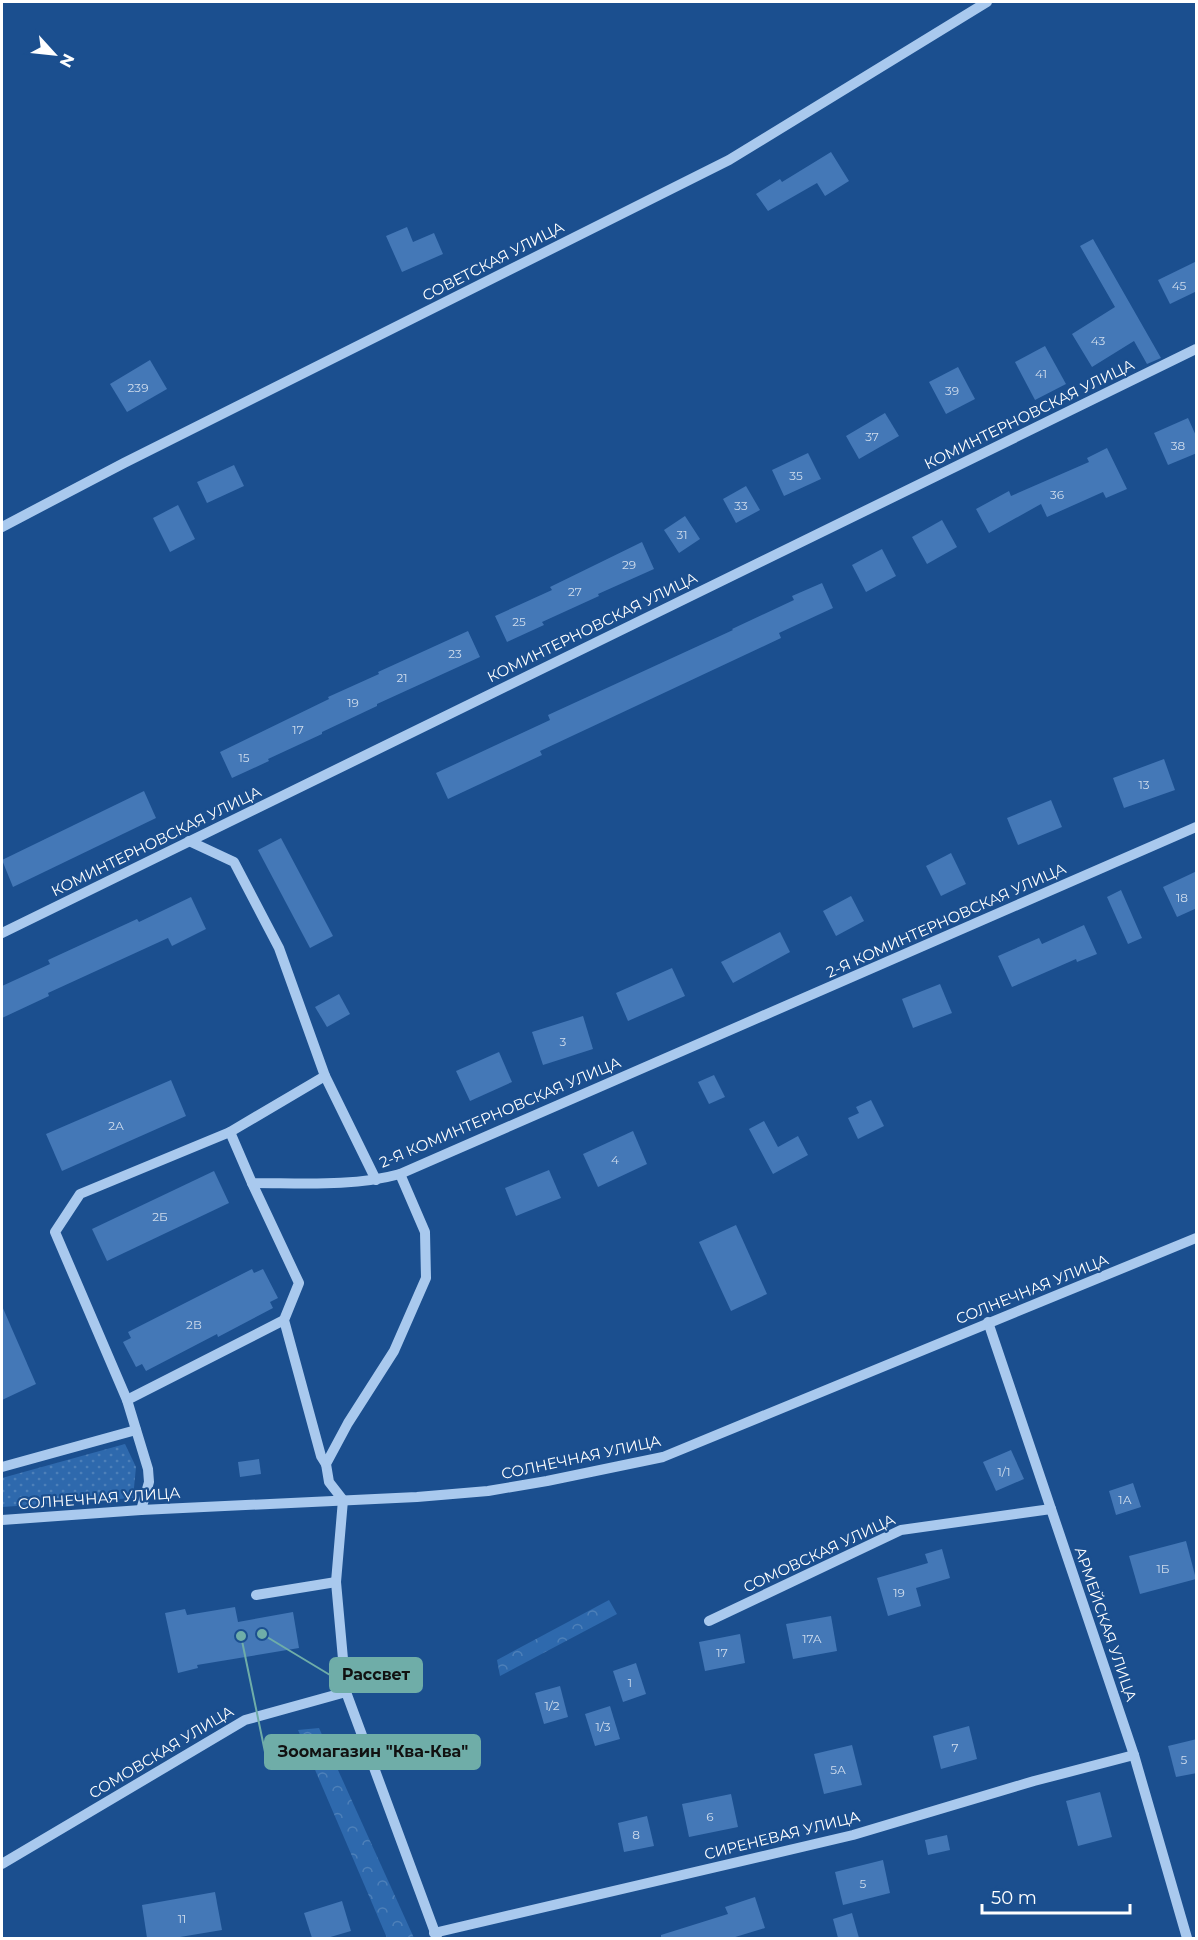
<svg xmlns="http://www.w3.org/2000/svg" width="1198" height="1940" viewBox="0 0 1198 1940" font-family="Montserrat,sans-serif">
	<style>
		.grass { fill: url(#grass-dots) }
		.forest { fill: url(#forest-crowns) }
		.building { fill: #4478b7 }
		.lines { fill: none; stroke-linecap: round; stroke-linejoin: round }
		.minor { stroke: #a9c9ee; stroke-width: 10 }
		.labels { text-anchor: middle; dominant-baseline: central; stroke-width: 4.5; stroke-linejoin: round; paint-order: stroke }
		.number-label { font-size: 12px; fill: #d0dded }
		.street-label { font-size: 15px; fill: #fff; stroke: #1b4f8f }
		.leader { fill: none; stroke: #6fada8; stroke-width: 2 }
		.callout-dot { fill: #6fada8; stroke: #1b4f8f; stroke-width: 2 }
		.callout { fill: #6fada8; stroke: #6fada8; stroke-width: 2 }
		.callout-label { font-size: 16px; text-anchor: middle; font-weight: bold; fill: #111 }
	</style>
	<defs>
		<pattern id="grass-dots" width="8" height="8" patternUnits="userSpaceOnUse" patternTransform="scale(1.5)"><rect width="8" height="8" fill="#2e69ad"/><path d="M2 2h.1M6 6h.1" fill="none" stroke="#4d80b9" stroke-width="1.8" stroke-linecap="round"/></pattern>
		<pattern id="forest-crowns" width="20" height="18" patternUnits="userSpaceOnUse" patternTransform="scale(1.5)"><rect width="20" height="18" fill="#2e69ad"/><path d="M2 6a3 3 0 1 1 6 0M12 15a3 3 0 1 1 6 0" fill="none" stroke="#4d80b9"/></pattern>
	</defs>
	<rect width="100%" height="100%" fill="#1b4f8f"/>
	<path class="grass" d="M125 1444 136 1467 133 1498 2 1507V1478Z"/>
	<g class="forest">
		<path d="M609 1600 617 1614 500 1676 497 1660Z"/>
		<path d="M319 1728 414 1938H387L298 1730Z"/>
	</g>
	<g class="building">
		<path d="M831 152 849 181 825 196 817 183 768 211 756 194 780 179 782 182Z"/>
		<path d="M407 227 413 242 434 233 443 254 402 272 386 236Z"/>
		<path d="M1093 239 1161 358 1147 364 1134 341 1092 367 1072 334 1115 307 1080 246Z"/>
		<path d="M1197 261V291L1170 304 1158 280Z"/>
		<path d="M1045 346 1066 384 1035 400 1015 362Z"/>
		<path d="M150 360 167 389 127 412 110 384Z"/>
		<path d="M958 367 975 399 946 414 929 382Z"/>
		<path d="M885 413 899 436 859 459 846 436Z"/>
		<path d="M1188 418 1197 438V453L1168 465 1154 433Z"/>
		<path d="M1107 448 1127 489 1106 498 1103 492 1047 517 1041 504 989 533 976 509 1009 491 1011 496 1089 462 1087 458Z"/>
		<path d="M808 453 821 479 784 496 772 470Z"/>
		<path d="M234 465 244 486 207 503 197 482Z"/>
		<path d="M746 486 760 510 736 523 723 499Z"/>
		<path d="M178 505 195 539 170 552 153 518Z"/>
		<path d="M685 516 700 539 679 553 664 530Z"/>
		<path d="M942 520 957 547 927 564 912 537Z"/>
		<path d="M642 542 654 569 598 594 599 596 542 622 544 625 507 642 495 616 552 590 550 587Z"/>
		<path d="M882 549 896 576 866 592 852 565Z"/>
		<path d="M822 583 833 608 779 633 781 638 540 751 542 755 448 799 436 773 550 720 548 715 733 630 732 629 794 600 792 596Z"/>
		<path d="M468 631 480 657 377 704V706L322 732V734L268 759 269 761 232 778 220 752 329 699 328 697 379 674 378 672Z"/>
		<path d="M1164 759 1175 790 1124 808 1113 778Z"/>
		<path d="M144 791 156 818 13 887 2 860Z"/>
		<path d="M1051 800 1062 827 1018 845 1007 818Z"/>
		<path d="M281 838 333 936 310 948 258 850Z"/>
		<path d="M951 853 966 884 941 896 926 866Z"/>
		<path d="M1197 871V908L1177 917 1163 887Z"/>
		<path d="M1121 890 1142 938 1128 944 1107 897Z"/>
		<path d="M851 896 864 921 836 936 823 911Z"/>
		<path d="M191 897 206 929 172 946 168 938 48 993 49 996 2 1018V986L50 964 48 960 137 919 139 922Z"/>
		<path d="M1084 925 1097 954 1077 962 1076 959 1012 987 998 956 1039 938 1042 944Z"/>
		<path d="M780 932 790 952 733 983 721 962Z"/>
		<path d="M672 968 685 996 628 1021 616 993Z"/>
		<path d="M940 984 952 1013 913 1028 902 999Z"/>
		<path d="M339 994 350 1014 327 1027 315 1007Z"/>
		<path d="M583 1016 593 1049 543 1065 532 1032Z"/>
		<path d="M499 1052 512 1082 470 1101 456 1071Z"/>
		<path d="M714 1075 725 1097 709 1104 698 1082Z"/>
		<path d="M171 1080 186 1116 62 1171 46 1134Z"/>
		<path d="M871 1100 884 1126 858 1139 848 1118 859 1113 856 1107Z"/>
		<path d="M764 1121 778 1147 798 1136 808 1155 773 1174 749 1129Z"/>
		<path d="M633 1131 647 1164 598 1187 583 1154Z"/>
		<path d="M549 1170 561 1198 516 1216 505 1188Z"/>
		<path d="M214 1171 229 1203 107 1261 92 1229Z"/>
		<path d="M736 1225 767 1294 731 1311 699 1242Z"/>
		<path d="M252 1269 254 1273 263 1269 278 1298 270 1302 273 1308 218 1337 217 1334 146 1371 142 1364 136 1367 123 1342 131 1338 128 1332Z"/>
		<path d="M2 1306 36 1384 2 1400Z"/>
		<path d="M1011 1450 1024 1479 996 1491 983 1462Z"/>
		<path d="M259 1459 261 1474 240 1477 238 1462Z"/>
		<path d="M1133 1483 1141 1507 1116 1515 1109 1491Z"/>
		<path d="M1186 1541 1196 1579 1140 1594 1129 1556Z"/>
		<path d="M942 1549 950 1578 916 1588 921 1606 888 1616 877 1578 928 1563 925 1554Z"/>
		<path d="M235 1607 238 1622 293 1612 299 1648 197 1665 198 1668 178 1673 165 1613 185 1609 187 1615Z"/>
		<path d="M831 1616 837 1651 793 1659 786 1624Z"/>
		<path d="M740 1634 745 1663 705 1671 699 1642Z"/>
		<path d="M636 1663 646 1694 623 1702 613 1671Z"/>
		<path d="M560 1686 568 1717 544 1724 535 1693Z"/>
		<path d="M610 1706 620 1739 595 1746 585 1714Z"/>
		<path d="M969 1726 977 1759 941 1769 933 1736Z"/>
		<path d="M1197 1739V1773L1176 1777 1168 1746Z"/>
		<path d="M852 1745 862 1785 824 1794 814 1754Z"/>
		<path d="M1100 1792 1112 1837 1078 1846 1066 1801Z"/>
		<path d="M731 1794 738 1827 689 1837 682 1804Z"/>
		<path d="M647 1816 654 1846 624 1852 618 1823Z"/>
		<path d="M947 1835 950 1850 928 1855 925 1840Z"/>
		<path d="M883 1860 890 1893 843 1905 835 1872Z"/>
		<path d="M215 1892 222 1930 174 1938H147L142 1905Z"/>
		<path d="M755 1897 765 1928 732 1938H661V1935L728 1914 725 1907Z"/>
		<path d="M342 1901 351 1931 327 1938H312L304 1913Z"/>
		<path d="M852 1913 859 1938H838L833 1919Z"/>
	</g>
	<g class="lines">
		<g class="minor">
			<path d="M2 527 124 463 729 160 987 2"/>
			<path d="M189 841 234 862 279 948 325 1076 376 1180"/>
			<path d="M2 933 1196 349"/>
			<path d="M230 1132 325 1076"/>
			<path d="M400 1174 425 1232 426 1278 394 1351 348 1423 326 1464 329 1482 343 1500 336 1582 346 1692 437 1938"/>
			<path d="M252 1183 299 1283 284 1320 321 1456 326 1464"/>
			<path d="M988 1322 1134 1755 1187 1938"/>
			<path d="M127 1400 284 1320"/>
			<path d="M2 1467 136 1430"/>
			<path d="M141 1510 149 1482 148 1469 127 1400 55 1232 80 1194 230 1132 252 1183C301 1183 353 1187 400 1174L1196 827"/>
			<path d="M2 1520 141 1510 417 1497 488 1491 547 1481 663 1457 1196 1238"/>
			<path d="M256 1595 336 1582"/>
			<path d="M709 1621 901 1530 1051 1509"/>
			<path d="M2 1864 245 1720 346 1692"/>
			<path d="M434 1933 853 1835 1034 1781 1134 1755"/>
		</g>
	</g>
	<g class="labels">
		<g class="number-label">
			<text x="1179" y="285">45</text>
			<text x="1098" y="340">43</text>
			<text x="1041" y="373">41</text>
			<text x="138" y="387">239</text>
			<text x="952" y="390">39</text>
			<text x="872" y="436">37</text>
			<text x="1178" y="445">38</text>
			<text x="796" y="475">35</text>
			<text x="1057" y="494">36</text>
			<text x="741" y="505">33</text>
			<text x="682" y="534">31</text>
			<text x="629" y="564">29</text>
			<text x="575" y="591">27</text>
			<text x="519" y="621">25</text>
			<text x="455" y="653">23</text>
			<text x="402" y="677">21</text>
			<text x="353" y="702">19</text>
			<text x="298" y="729">17</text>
			<text x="244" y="757">15</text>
			<text x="1144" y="784">13</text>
			<text x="1182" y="897">18</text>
			<text x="563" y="1041">3</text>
			<text x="116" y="1125">2А</text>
			<text x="615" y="1159">4</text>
			<text x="160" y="1216">2Б</text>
			<text x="194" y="1324">2В</text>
			<text x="1004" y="1471">1/1</text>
			<text x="1125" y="1499">1А</text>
			<text x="1163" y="1568">1Б</text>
			<text x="899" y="1592">19</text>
			<text x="812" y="1638">17А</text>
			<text x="722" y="1652">17</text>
			<text x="630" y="1682">1</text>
			<text x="552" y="1705">1/2</text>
			<text x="603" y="1726">1/3</text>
			<text x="955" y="1747">7</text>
			<text x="1184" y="1759">5</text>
			<text x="838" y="1769">5А</text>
			<text x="710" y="1816">6</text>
			<text x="636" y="1834">8</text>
			<text x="863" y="1883">5</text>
			<text x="182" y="1918">11</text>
		</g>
		<g class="street-label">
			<text transform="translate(493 261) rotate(-27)">СОВЕТСКАЯ УЛИЦА</text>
			<text transform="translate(1029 414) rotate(-26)">КОМИНТЕРНОВСКАЯ УЛИЦА</text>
			<text transform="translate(592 627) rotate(-26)">КОМИНТЕРНОВСКАЯ УЛИЦА</text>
			<text transform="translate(156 841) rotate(-26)">КОМИНТЕРНОВСКАЯ УЛИЦА</text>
			<text transform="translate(946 920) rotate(-24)">2-Я КОМИНТЕРНОВСКАЯ УЛИЦА</text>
			<text transform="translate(500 1112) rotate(-23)">2-Я КОМИНТЕРНОВСКАЯ УЛИЦА</text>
			<text transform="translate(1032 1289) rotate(-22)">СОЛНЕЧНАЯ УЛИЦА</text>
			<text transform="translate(581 1457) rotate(-12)">СОЛНЕЧНАЯ УЛИЦА</text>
			<text transform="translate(99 1498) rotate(-4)">СОЛНЕЧНАЯ УЛИЦА</text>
			<text transform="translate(819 1553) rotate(-25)">СОМОВСКАЯ УЛИЦА</text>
			<text transform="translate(1106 1624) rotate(71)">АРМЕЙСКАЯ УЛИЦА</text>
			<text transform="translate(161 1752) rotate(-31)">СОМОВСКАЯ УЛИЦА</text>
			<text transform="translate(782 1835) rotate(-14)">СИРЕНЕВАЯ УЛИЦА</text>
		</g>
	</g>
	<path class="leader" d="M262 1634L330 1675M241 1636L265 1752"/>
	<g class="callout-dot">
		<circle cx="262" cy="1634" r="6"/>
		<circle cx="241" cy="1636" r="6"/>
	</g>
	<g class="callout">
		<rect x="330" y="1658" width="92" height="34" rx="6"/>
		<rect x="265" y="1735" width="215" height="34" rx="6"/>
	</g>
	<g class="callout-label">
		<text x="376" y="1680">Рассвет</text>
		<text x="373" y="1757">Зоомагазин "Ква-Ква"</text>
	</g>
	<rect width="1198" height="1940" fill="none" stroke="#ffffff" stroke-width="6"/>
	<g transform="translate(54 54) rotate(117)" stroke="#1b4f8f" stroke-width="4.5" paint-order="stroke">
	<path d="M0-4.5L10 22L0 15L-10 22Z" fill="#ffffff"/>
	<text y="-9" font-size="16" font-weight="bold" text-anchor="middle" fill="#ffffff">N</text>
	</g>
	<path d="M982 1904v9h148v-9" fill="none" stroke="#ffffff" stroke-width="3"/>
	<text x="991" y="1904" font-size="18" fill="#ffffff" stroke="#1b4f8f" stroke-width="4.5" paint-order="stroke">50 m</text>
</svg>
